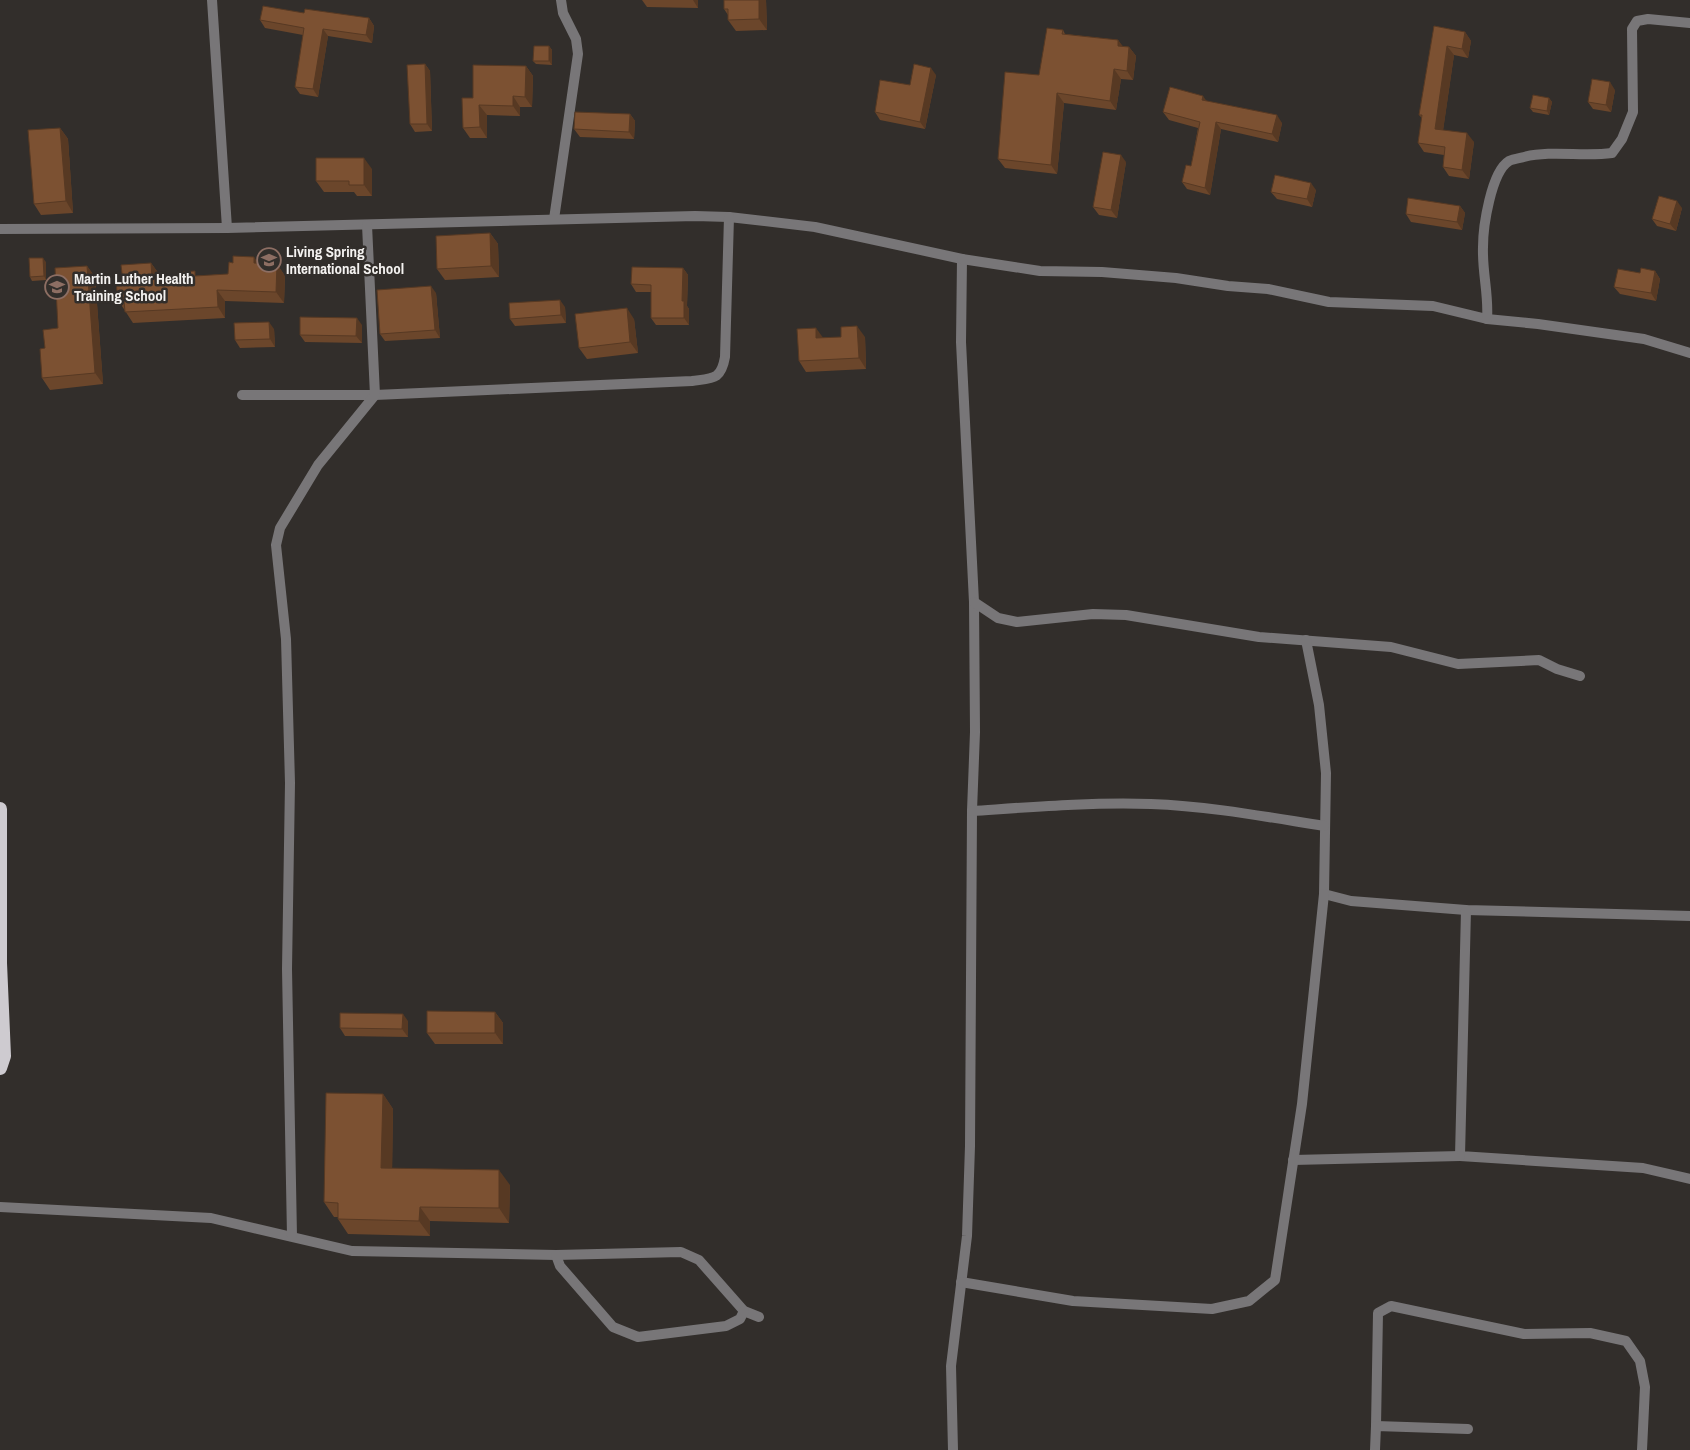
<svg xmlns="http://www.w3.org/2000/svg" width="1690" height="1450" viewBox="0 0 1690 1450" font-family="'Archivo Narrow',sans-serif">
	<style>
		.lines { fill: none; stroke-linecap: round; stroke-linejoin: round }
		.minor { stroke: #787678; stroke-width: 10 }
		.trunk { stroke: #cecbd0; stroke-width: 14 }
		.wall { fill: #6b462b }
		.shaded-wall { fill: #573923 }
		.building { fill: #7c5132; stroke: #573923 }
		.labels { text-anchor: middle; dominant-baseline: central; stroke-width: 5; stroke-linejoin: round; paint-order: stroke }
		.poi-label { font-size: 15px; font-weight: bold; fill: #f4f2f0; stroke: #322e2b; text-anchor: start }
	</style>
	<rect width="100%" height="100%" fill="#322e2b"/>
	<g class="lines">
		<g class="minor">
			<path d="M212 0 227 228"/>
			<path d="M554 219 578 54 576 39 563 13 561 0"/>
			<path d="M0 229 227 228 695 216 729 217 815 227 962 259 961 342 974 602 975 732 972 811 970 1146 967 1236 951 1366 953 1450"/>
			<path d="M962 259 1040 271 1102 272 1176 278 1228 286 1268 289 1329 302 1433 306 1487 319 1538 324 1644 339 1690 353"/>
			<path d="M1487 319C1489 295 1482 272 1483 247 1483 227 1491 172 1509 161 1513 159 1520 158 1524 157 1552 150 1583 157 1612 153L1622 139 1633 112 1632 29 1637 21 1648 19 1690 23"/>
			<path d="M242 395H375L692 381C713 378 721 380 725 357L729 217"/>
			<path d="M974 602 998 618 1017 622 1093 614 1126 615 1259 637 1391 647 1458 664 1539 660 1557 669 1580 676"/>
			<path d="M1306 640 1319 705 1326 773 1324 894 1351 901 1466 910 1690 916"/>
			<path d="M972 811C1032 807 1091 802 1151 804 1209 806 1267 817 1324 826"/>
			<path d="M1466 910 1460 1156 1643 1168 1690 1179"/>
			<path d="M1293 1160 1460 1156"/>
			<path d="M0 1207 211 1218 352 1251 556 1255 681 1252 699 1260 744 1311 759 1317"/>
			<path d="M292 1236 287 969 290 783 286 639 276 545 280 528 318 465 375 395 367 225"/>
			<path d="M556 1255 560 1266 613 1327 638 1337 726 1326 740 1319 744 1311"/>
			<path d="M961 1282 1073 1301 1212 1309 1249 1301 1275 1280 1302 1104 1324 894"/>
			<path d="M1376 1426 1378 1313 1391 1306 1524 1334 1590 1333 1626 1341 1640 1361 1645 1387 1642 1450"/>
			<path d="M1375 1450 1376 1426 1468 1429"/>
		</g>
		<path class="trunk" d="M0 809V963L4 1056 0 1068"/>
	</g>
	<g class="wall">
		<path d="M642 0H698V8L647 7Z"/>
		<path d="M724 0H766L767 30 736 31 728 20V15L724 9Z"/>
		<path d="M304 13 369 18 374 26 372 43 328 36 318 97 300 94 295 87 303 35 265 28 260 20Z"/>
		<path d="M1434 26 1465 32 1471 41 1468 58 1454 55 1443 130 1474 142 1469 179 1449 176 1443 167 1444 155 1424 152 1418 143 1422 118 1419 115Z"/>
		<path d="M1063 30 1065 34 1118 40 1122 46 1129 47 1136 56 1133 80 1121 79 1116 110 1064 103 1057 174 1005 168 998 159 1039 75Z"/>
		<path d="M549 46 552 50V65L536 64 533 61Z"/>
		<path d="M425 64 430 71 432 131 415 132 410 124Z"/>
		<path d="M526 66 533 76 532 107H520V116L487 115V138H470L463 128 473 98Z"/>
		<path d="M936 75 925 129 880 120 875 112 910 85Z"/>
		<path d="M1615 90 1611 112 1593 109 1588 102Z"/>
		<path d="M1549 98 1552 102 1549 115 1533 112 1530 108Z"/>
		<path d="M1207 101 1282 123 1278 142 1221 129 1210 195 1187 189 1182 182 1191 166 1198 128 1169 120 1163 112Z"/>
		<path d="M630 114 635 121 634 139 580 137 574 129Z"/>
		<path d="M60 128 68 139 73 213 41 215 34 204Z"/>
		<path d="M1126 162 1117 218 1099 215 1093 207Z"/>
		<path d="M372 169V196H357L354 192H324L316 181Z"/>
		<path d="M1316 190 1312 207 1277 199 1271 192Z"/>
		<path d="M1460 206 1465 213 1462 230 1411 222 1406 214Z"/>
		<path d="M1682 208 1676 231 1657 226 1652 219Z"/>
		<path d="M490 233 498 244 499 277 445 280 437 269Z"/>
		<path d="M46 262V280L32 281 30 277Z"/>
		<path d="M151 263 159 274V278L228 274 259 264H277L285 276 284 303 225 301V318L133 323 118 300 123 281Z"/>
		<path d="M87 266 95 277 103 384 50 390 42 378 45 348 58 328Z"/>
		<path d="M683 268 688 275 687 306 689 309V325H656L651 318V292H636L631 284Z"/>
		<path d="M1655 271 1660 279 1656 301 1620 294 1614 287 1640 273Z"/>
		<path d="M436 293 440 338 385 341 380 334Z"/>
		<path d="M565 307 566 323 515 326 510 319Z"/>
		<path d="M634 319 638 353 587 359 579 348Z"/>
		<path d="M362 325V343L305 342 300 335Z"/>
		<path d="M274 329 275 347 240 348 235 340Z"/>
		<path d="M865 337 866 369 806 372 799 361 823 338Z"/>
		<path d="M495 1012 503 1023V1044H435L427 1033Z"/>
		<path d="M408 1021V1037L345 1036 340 1028Z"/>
		<path d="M383 1094 393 1109 392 1168 510 1185 509 1223 430 1221V1236L348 1234 338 1219V1217H334L324 1202Z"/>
	</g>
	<g class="shaded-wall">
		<path d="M693 0H698V8Z"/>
		<path d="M759 0H766L767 30 759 19Z"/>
		<path d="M369 18 374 26 372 43 366 35Z"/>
		<path d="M323 29 328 36 318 97 313 89Z"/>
		<path d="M1465 32 1471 41 1468 58 1462 49Z"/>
		<path d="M1118 40 1125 49 1118 46Z"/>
		<path d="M549 46 552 50V65L549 61Z"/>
		<path d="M1447 46 1454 55 1442 138 1435 129Z"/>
		<path d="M1129 47 1136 56 1133 80 1127 71Z"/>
		<path d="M425 64 430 71 432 131 427 124Z"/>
		<path d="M526 66 533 76 532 107 525 97Z"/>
		<path d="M931 68 936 75 925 129 920 122Z"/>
		<path d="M1114 69 1121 79 1116 110 1110 101Z"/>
		<path d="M1610 82 1615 90 1611 112 1606 105Z"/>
		<path d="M1057 93 1064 103 1057 174 1051 165Z"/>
		<path d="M513 96 520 107V116L513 106Z"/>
		<path d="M1203 96 1208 103 1202 100Z"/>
		<path d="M1549 98 1552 102 1549 115 1547 111Z"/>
		<path d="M479 105 487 115V138L480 127Z"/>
		<path d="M630 114 635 121 634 139 629 132Z"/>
		<path d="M1277 115 1282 123 1278 142 1272 134Z"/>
		<path d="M1216 122 1221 129 1210 195 1205 188Z"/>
		<path d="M60 128 68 139 73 213 66 201Z"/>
		<path d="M1467 133 1474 142 1469 179 1462 170Z"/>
		<path d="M1121 155 1126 162 1117 218 1111 210Z"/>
		<path d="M364 158 372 169V196L364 185Z"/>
		<path d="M1311 183 1316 190 1312 207 1307 199Z"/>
		<path d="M1677 201 1682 208 1676 231 1670 224Z"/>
		<path d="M1460 206 1465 213 1462 230 1457 222Z"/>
		<path d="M490 233 498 244 499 277 491 266Z"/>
		<path d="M254 257 262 268 254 263Z"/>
		<path d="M43 258 46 262V280L44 276Z"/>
		<path d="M151 263 159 274 160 289 152 278Z"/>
		<path d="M277 264 285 276 284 303 276 292Z"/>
		<path d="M87 266 95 277 103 384 95 373Z"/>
		<path d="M683 268 688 275 687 306 689 309V325L684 318 682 301Z"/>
		<path d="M1655 271 1660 279 1656 301 1651 293Z"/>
		<path d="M431 286 436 293 440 338 435 330Z"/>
		<path d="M217 290 225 301V318L218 307Z"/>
		<path d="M560 300 565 307 566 323 561 315Z"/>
		<path d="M627 308 634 319 638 353 630 342Z"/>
		<path d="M357 318 362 325V343L356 336Z"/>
		<path d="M269 322 274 329 275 347 270 339Z"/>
		<path d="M857 326 865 337 866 369 859 358Z"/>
		<path d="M816 328 824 339 816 338Z"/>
		<path d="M495 1012 503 1023V1044L495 1033Z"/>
		<path d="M403 1014 408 1021V1037L402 1029Z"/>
		<path d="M383 1094 393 1109 392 1183 381 1168Z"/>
		<path d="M499 1170 510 1185 509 1223 499 1208Z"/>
		<path d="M420 1207 430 1221V1236L419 1221Z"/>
	</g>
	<g class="building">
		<path d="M724 0H759V19L728 20V9H724Z"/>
		<path d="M263 6 304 13 305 9 369 18 366 35 323 29 313 89 295 87 304 28 260 20Z"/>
		<path d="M1434 26 1465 32 1462 49 1447 46 1435 129 1467 133 1462 170 1443 167 1445 147 1418 143 1422 115H1419Z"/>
		<path d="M1047 28 1063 30 1062 34 1118 40V46L1129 47 1127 71 1114 69 1110 101 1057 93 1051 165 998 159 1005 72 1039 75Z"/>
		<path d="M534 46H549V61H533Z"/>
		<path d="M425 64 427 124H410L407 65Z"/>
		<path d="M914 64 931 68 920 122 875 112 880 80 910 85Z"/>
		<path d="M473 65 526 66 525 97 513 96V106L479 105 480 127 463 128 462 98H473Z"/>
		<path d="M1592 79 1610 82 1606 105 1588 102Z"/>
		<path d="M1170 87 1203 96 1202 100 1277 115 1272 134 1216 122 1205 188 1182 182 1186 165 1191 166 1200 122 1163 112Z"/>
		<path d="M1533 95 1549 98 1547 111 1530 108Z"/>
		<path d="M575 112 630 114 629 132 574 129Z"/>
		<path d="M60 128 66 201 34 204 28 130Z"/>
		<path d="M1103 152 1121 155 1111 210 1093 207Z"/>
		<path d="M316 158H364V185H349V181H316Z"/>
		<path d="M1275 175 1311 183 1307 199 1271 192Z"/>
		<path d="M1659 196 1677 201 1670 224 1652 219Z"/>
		<path d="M1408 198 1460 206 1457 222 1406 214Z"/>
		<path d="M490 233 491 266 437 269 436 236Z"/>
		<path d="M233 256 254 257V263L277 264 276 292 217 290 218 307 125 312 124 300H118L116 282 123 281 121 265 151 263 152 278 181 277 180 272 195 271V276L228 274 229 262 233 263Z"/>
		<path d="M29 258H43L44 276 30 277Z"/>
		<path d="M87 266 95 373 42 378 40 349 45 348 43 330 58 328 55 268Z"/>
		<path d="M632 267 683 268 682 301H684V318H651V285L631 284Z"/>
		<path d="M1641 268 1655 271 1651 293 1614 287 1618 269 1640 273Z"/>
		<path d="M431 286 435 330 380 334 377 290Z"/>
		<path d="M560 300 561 315 510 319 509 303Z"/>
		<path d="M627 308 630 342 579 348 575 314Z"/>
		<path d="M300 317 357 318 356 336 300 335Z"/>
		<path d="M269 322 270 339 235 340 234 323Z"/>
		<path d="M857 326 859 358 799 361 797 329 816 328V338L841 337V327Z"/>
		<path d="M427 1011 495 1012V1033H427Z"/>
		<path d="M340 1013 403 1014 402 1029 340 1028Z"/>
		<path d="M326 1093 383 1094 381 1168 499 1170V1208L420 1207 419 1221 338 1219V1203L324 1202Z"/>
	</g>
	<defs>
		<g id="school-ring" transform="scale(1.25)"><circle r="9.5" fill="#322e2b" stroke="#8d6e63" stroke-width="1.5"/><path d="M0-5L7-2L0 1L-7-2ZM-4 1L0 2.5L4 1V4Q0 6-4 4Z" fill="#8d6e63"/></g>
	</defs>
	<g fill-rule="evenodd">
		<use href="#school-ring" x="269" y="260"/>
		<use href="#school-ring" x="57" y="287"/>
	</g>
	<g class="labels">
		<g class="poi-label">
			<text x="286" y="251">Living Spring<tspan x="286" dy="17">International School</tspan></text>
			<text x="74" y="278">Martin Luther Health<tspan x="74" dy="17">Training School</tspan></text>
		</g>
	</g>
</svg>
